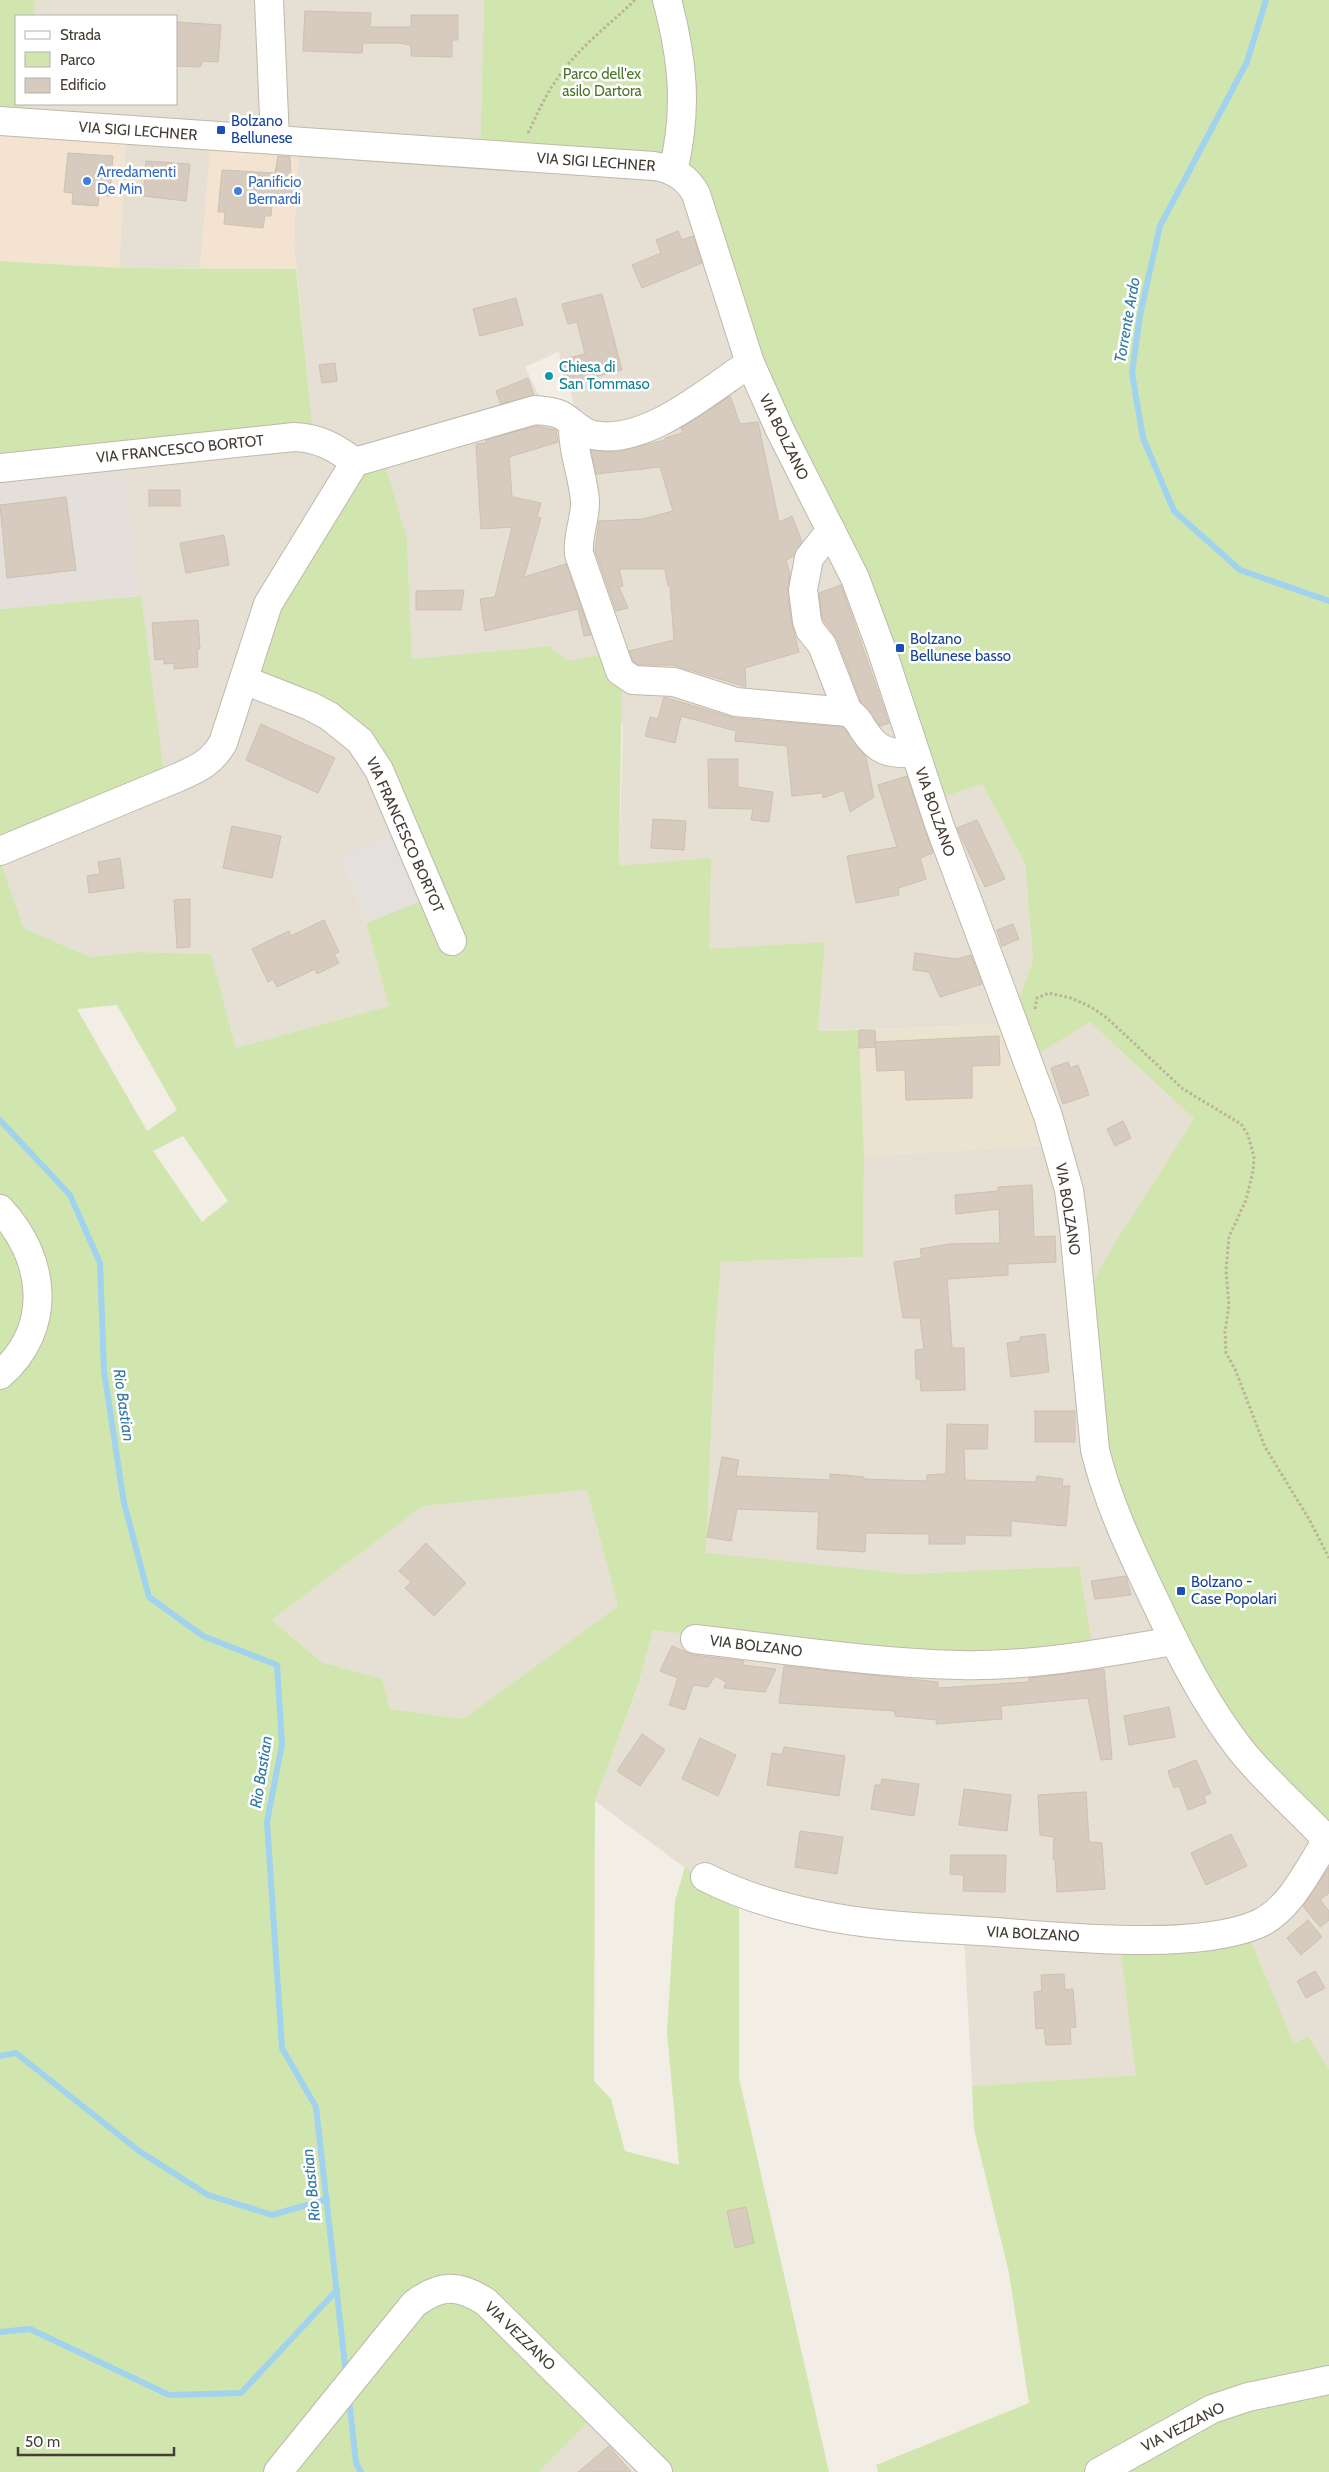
<svg xmlns="http://www.w3.org/2000/svg" width="1329" height="2472" viewBox="0 0 1329 2472" font-family="Cabin,sans-serif">
	<style>
		.residential { fill: #e6dfd3; fill-rule: evenodd }
		.commercial { fill: #f4e3d0 }
		.industrial { fill: #e4dfda }
		.education { fill: #ebe2cf }
		.green { fill: #d0e6ae; fill-rule: evenodd }
		.parking { fill: #e3e0dd }
		.lines { fill: none; stroke-linecap: round; stroke-linejoin: round }
		.stream { stroke: #a2d3ee; stroke-width: 6 }
		.building { fill: #d6cbbe; stroke: #cec0ae }
		.minor-casing { stroke: #c0b8ab; stroke-width: 30 }
		.path { stroke: #bfb09a; stroke-width: 3; stroke-dasharray: 2.5 2.5; stroke-linecap: butt }
		.minor { stroke: #fff; stroke-width: 28 }
		.transit-dot { fill: #1a4fb4; stroke: #fff; stroke-width: 2 }
		.shop-dot { fill: #3f7fe0; stroke: #fff; stroke-width: 2 }
		.culture-dot { fill: #0f9aa8; stroke: #fff; stroke-width: 2 }
		.labels { text-anchor: middle; dominant-baseline: central; stroke-width: 5; stroke-linejoin: round; paint-order: stroke }
		.park-label { font-size: 15px; fill: #4a742a; stroke: #fff }
		.transit-label { font-size: 15px; fill: #164399; stroke: #fff; text-anchor: start }
		.street-label { font-size: 15px; fill: #443d35; stroke: #fff }
		.shop-label { font-size: 15px; fill: #366cbe; stroke: #fff; text-anchor: start }
		.culture-label { font-size: 15px; fill: #0d838f; stroke: #fff; text-anchor: start }
		.water-label { font-size: 16px; font-style: italic; fill: #2f7aa5; stroke: #fff }
	</style>
	<rect width="100%" height="100%" fill="#f2ede5"/>
	<g class="residential">
		<path d="M35 0H484L480 158 692 173 935 800 982 784 1025 863 1033 960 1010 1024 818 1031 825 942 709 950 619 866 623 725 568 661 548 646 412 660 407 539 380 750 411 827 343 857 366 923 389 1006 236 1048 211 954 138 952 90 957 24 928 0 860 166 788 122 460 313 430 294 244 298 147 211 142 200 268H119L126 135 22 126 24 104H176V16H34ZM558 352 559 353 578 419 544 406 525 367Z"/>
		<path d="M1090 1022 1194 1119 1106 1259 1329 1834V2069L1308 2036 1294 2043 1248 1934 1120 1944 1137 2075 972 2086 964 1935 703 1881 595 1801 639 1684 653 1630 847 1654 1079 1566 908 1574 706 1554 715 1341 721 1262 863 1257 864 1156 1051 1145 1025 1062Z"/>
		<path d="M587 1490 618 1606 463 1719 390 1709 382 1679 321 1662 272 1620 423 1506Z"/>
		<path d="M592 2418 646 2472H539Z"/>
	</g>
	<g class="commercial">
		<path d="M0 124 126 135 119 268 0 261Z"/>
		<path d="M211 141 298 147 294 244 296 269 200 268Z"/>
	</g>
	<path class="industrial" d="M122 460 141 596 0 609V472Z"/>
	<path class="education" d="M1010 1024 1051 1145 864 1156 859 1030Z"/>
	<g class="green">
		<path d="M0 0H35L34 16H16V104H24L22 126 0 124Z"/>
		<path d="M484 0H1329V1834L1217 1704 1107 1470 1086 1299 1105 1259 1194 1119 1090 1022 1025 1062 1010 1024 1033 960 1025 863 982 784 935 800 755 353 692 173 480 158Z"/>
		<path d="M0 261 119 268 296 269 313 430 0 472Z"/>
		<path d="M380 448 407 539 412 659 549 646 568 661 611 653 622 681 619 866 711 858 709 949 825 942 818 1031 859 1030 864 1156 863 1257 721 1262 715 1341 706 1553 908 1574 1079 1566 1093 1651 847 1654 653 1630 639 1683 595 1801 594 2081 611 2099 625 2151 679 2165 667 2032 675 1901 685 1867 703 1881 739 1898V2078L829 2472H646L592 2418 539 2472H0V860L24 928 90 957 138 952 211 954 236 1048 389 1006 366 923 443 892 380 750 242 686 257 610ZM117 1005 177 1110 147 1131 77 1009ZM183 1136 228 1201 202 1222 153 1151ZM587 1490 618 1606 463 1719 390 1709 382 1679 321 1662 272 1620 423 1506Z"/>
		<path d="M141 596 166 788 0 857V609Z"/>
		<path d="M1248 1934 1294 2043 1308 2036 1329 2069V2472H878L876 2465 1029 2403 1009 2273 974 2129 972 2086 1136 2075 1120 1944Z"/>
	</g>
	<path class="parking" d="M411 827 444 892 366 923 343 856Z"/>
	<g class="lines">
		<g class="stream">
			<path d="M1266 0 1247 62 1160 226 1140 315 1132 373 1143 438 1174 511 1240 570 1329 601"/>
			<path d="M0 1120 70 1195 100 1263 104 1371 124 1503 149 1597 203 1636 277 1665 282 1744 267 1822 282 2048 316 2107 346 2374"/>
			<path d="M0 2056 16 2053 139 2151 208 2195 272 2215 327 2199"/>
			<path d="M0 2332 30 2329 169 2395 241 2393 337 2290"/>
			<path d="M349 2399 356 2463 361 2472"/>
		</g>
	</g>
	<g class="building">
		<path d="M305 11 371 13 370 27H411V15H458V40H452V57L411 56V45L398 43H363L362 53 303 51Z"/>
		<path d="M176 22 221 25 218 62 203 61 200 67 176 66Z"/>
		<path d="M68 153 113 156 110 196 99 195 98 206 72 204 73 193 64 192Z"/>
		<path d="M278 156 290 157 292 196 273 195 271 216H265L263 228 224 224 225 212H218L222 170 275 173Z"/>
		<path d="M146 161 190 164 186 201 143 196Z"/>
		<path d="M678 231 682 240 693 236 702 263 642 288 632 265 661 253 656 240Z"/>
		<path d="M602 294 622 370 566 384 560 360 585 354 577 322 568 324 562 304Z"/>
		<path d="M516 298 523 325 480 336 473 309Z"/>
		<path d="M335 363 337 381 322 383 319 365Z"/>
		<path d="M528 378 534 395 501 404 496 391Z"/>
		<path d="M730 396 740 424 758 422 779 522 792 516 802 542 794 556 786 560 790 575 787 592 792 623 799 652 745 668 746 687 673 665H638L633 661 629 651 674 640 670 586H668L665 569H619L623 586 619 587 628 608 616 611 595 551 599 521 643 519 673 511 660 467 596 474 591 450 616 452 665 440V438L683 433 681 428Z"/>
		<path d="M536 426 556 430 558 442 509 457 512 497 541 503 537 517 541 518 524 577 566 564 591 635 584 636 578 609 485 631 480 599 495 597 512 527 481 529 476 444 486 443V440Z"/>
		<rect x="149" y="490" width="31" height="16"/>
		<path d="M66 497 76 570 7 578 0 505Z"/>
		<path d="M224 535 229 565 186 573 180 543Z"/>
		<path d="M841 585 889 723 880 726 861 702 837 639 822 618 819 593Z"/>
		<path d="M464 590 461 610H416V591Z"/>
		<path d="M198 620 200 649H197L198 667 174 669V663L164 664V659L155 660 152 623Z"/>
		<path d="M664 697 734 718 843 727 866 757 874 797 850 812 844 790 823 798 822 793 792 796 787 746 735 741 736 731 681 716 675 743 645 736 650 717 658 719Z"/>
		<path d="M261 724 335 758 318 793 246 760Z"/>
		<path d="M708 759H738V787L773 792 769 822 751 820 753 809 709 808Z"/>
		<path d="M907 776 933 853 920 858 926 879 898 888 899 895 856 903 847 856 897 847 878 785Z"/>
		<path d="M653 819 686 821 684 850 651 848Z"/>
		<path d="M977 820 1005 879 985 887 957 828Z"/>
		<path d="M232 826 281 836 272 878 223 868Z"/>
		<path d="M120 858 124 888 89 893 87 876 100 874 98 862Z"/>
		<path d="M190 899V947L177 948 174 900Z"/>
		<path d="M324 920 339 952 334 954 339 963 317 974 315 969 277 987 273 979 268 982 252 949 289 931 291 936Z"/>
		<path d="M1013 924 1019 939 1002 946 997 930Z"/>
		<path d="M915 953 956 959 971 955 982 984 940 997 929 972 913 970Z"/>
		<path d="M859 1030H875L876 1047 859 1048Z"/>
		<path d="M999 1036 1000 1065 972 1066V1098L906 1100 905 1070 877 1071 875 1042Z"/>
		<path d="M1068 1062 1070 1068 1078 1065 1089 1095 1063 1104 1051 1068Z"/>
		<path d="M1123 1121 1131 1138 1115 1146 1107 1129Z"/>
		<path d="M1032 1185 1034 1237 1055 1236 1056 1262 1008 1264V1275L947 1279 952 1348H964L965 1390 921 1391 920 1379H916L915 1350 924 1349 920 1318H903L894 1262 922 1258 920 1249 949 1244 1000 1243 999 1209 956 1214 955 1195 998 1191V1187Z"/>
		<path d="M1045 1334 1049 1372 1011 1377 1007 1343 1020 1341V1337Z"/>
		<rect x="1035" y="1411" width="40" height="31"/>
		<path d="M947 1424 988 1425 987 1449H964L965 1480 1036 1482 1037 1476 1063 1479 1062 1486H1070L1066 1526 1011 1521V1536L965 1535V1544H929V1534L866 1533 865 1552 817 1549 819 1512 737 1509 731 1541 707 1537 722 1457 739 1460 736 1476 830 1480V1474L864 1477V1479L927 1481V1475L946 1474Z"/>
		<path d="M426 1543 466 1583 434 1616 405 1588 411 1582 399 1571Z"/>
		<path d="M1126 1576 1131 1595 1095 1599 1091 1581Z"/>
		<path d="M672 1646 693 1655 744 1661 743 1665 776 1669 765 1692 724 1688 726 1682 715 1676 708 1687 693 1685 685 1710 669 1705 678 1678 660 1671Z"/>
		<path d="M784 1666 938 1682V1688L1029 1682V1678L1104 1669 1112 1759 1101 1760 1088 1698 1001 1706 1002 1719 936 1724 937 1720 895 1716V1711L779 1703Z"/>
		<path d="M1169 1707 1175 1737 1129 1745 1124 1716Z"/>
		<path d="M642 1734 665 1750 640 1786 617 1771Z"/>
		<path d="M700 1738 736 1755 718 1796 682 1779Z"/>
		<path d="M784 1747 845 1756 839 1796 767 1785 772 1753 782 1755Z"/>
		<path d="M1196 1760 1211 1793 1204 1796 1206 1803 1188 1810 1179 1786 1174 1788 1168 1771Z"/>
		<path d="M882 1779 919 1784 914 1816 871 1809 875 1785H881Z"/>
		<path d="M964 1789 1011 1795 1007 1831 959 1825Z"/>
		<path d="M1086 1792 1089 1842 1102 1843 1105 1889 1057 1892 1055 1859H1053L1054 1837 1040 1835 1038 1795Z"/>
		<path d="M800 1831 843 1837 837 1874 795 1867Z"/>
		<path d="M1231 1834 1247 1866 1206 1885 1191 1853Z"/>
		<path d="M951 1855H1006L1005 1892 963 1891 964 1875 950 1874Z"/>
		<path d="M1329 1867V1893L1320 1900 1329 1911V1920L1320 1927 1303 1906Z"/>
		<path d="M1308 1920 1322 1937 1301 1955 1287 1938Z"/>
		<path d="M1315 1971 1325 1988 1306 1998 1297 1981Z"/>
		<path d="M1064 1974 1065 1990 1073 1989 1076 2027 1070 2028 1071 2044 1046 2045 1044 2028 1036 2029 1034 1992 1042 1991 1041 1975Z"/>
		<path d="M746 2207 754 2243 735 2248 727 2211Z"/>
		<path d="M609 2446 631 2472H578Z"/>
	</g>
	<g class="lines">
		<g class="minor-casing">
			<g id="minor">
				<path d="M269 0 275 140"/>
				<path d="M667 0C683 60 688 110 673 171"/>
				<path d="M0 121 654 166C673 169 687 177 696 194L750 363 780 430 855 578 881 648 939 824 1048 1116 1069 1190 1074 1228 1095 1450C1108 1503 1131 1551 1155 1601 1179 1652 1205 1704 1240 1749 1267 1783 1300 1810 1329 1842"/>
				<path d="M573 424C572 450 583 475 585 501 586 518 577 534 579 554L620 671 633 680 674 682 736 702 848 712C855 716 859 721 863 729 878 752 888 754 915 753"/>
				<path d="M0 468 294 437C319 438 335 447 355 462L535 410C544 411 553 411 561 415 572 421 580 432 593 435 646 446 709 390 750 363"/>
				<path d="M831 530 809 558 803 590 807 621 810 630 822 645 848 712"/>
				<path d="M244 680 310 706 329 716 360 741 379 770 452 941"/>
				<path d="M0 851 179 777C199 768 211 763 223 743L268 604 355 462"/>
				<path d="M0 1209C46 1258 54 1328 0 1375"/>
				<path d="M695 1639C783 1649 871 1663 959 1665 1031 1667 1103 1653 1174 1641"/>
				<path d="M705 1877C740 1895 776 1906 815 1914 874 1927 935 1928 995 1932 1065 1937 1195 1951 1258 1924 1290 1910 1309 1868 1327 1840"/>
				<path d="M278 2472 414 2304C440 2284 459 2284 486 2302L658 2472"/>
				<path d="M1099 2472 1212 2409 1248 2397 1329 2380"/>
			</g>
		</g>
		<g class="path">
			<path d="M528 133C537 114 545 96 557 79 577 49 609 25 635 0"/>
			<path d="M1035 1009 1037 998 1049 993 1071 998 1091 1007 1107 1018 1183 1089 1241 1124 1248 1135 1254 1157 1253 1171 1246 1200 1229 1237 1226 1271 1229 1305 1225 1332 1226 1353 1235 1369 1265 1447 1309 1519 1329 1558"/>
		</g>
		<use href="#minor" class="minor"/>
	</g>
	<g class="transit-dot">
		<rect x="216" y="125" width="10" height="10" rx="2.5"/>
		<rect x="895" y="643" width="10" height="10" rx="2.5"/>
		<rect x="1176" y="1586" width="10" height="10" rx="2.5"/>
	</g>
	<g class="shop-dot">
		<circle cx="87" cy="181" r="5"/>
		<circle cx="238" cy="191" r="5"/>
	</g>
	<circle class="culture-dot" cx="549" cy="376" r="5"/>
	<g class="labels">
		<g class="park-label">
			<text x="602" y="74">Parco dell'ex<tspan x="602" dy="17">asilo Dartora</tspan></text>
		</g>
		<g class="transit-label">
			<text x="231" y="121">Bolzano<tspan x="231" dy="17">Bellunese</tspan></text>
			<text x="910" y="639">Bolzano<tspan x="910" dy="17">Bellunese basso</tspan></text>
			<text x="1191" y="1582">Bolzano -<tspan x="1191" dy="17">Case Popolari</tspan></text>
		</g>
		<g class="street-label">
			<text transform="translate(138 131) rotate(4)">VIA SIGI LECHNER</text>
			<text transform="translate(596 162) rotate(4)">VIA SIGI LECHNER</text>
			<text transform="translate(784 437) rotate(64)">VIA BOLZANO</text>
			<text transform="translate(180 449) rotate(-6)">VIA FRANCESCO BORTOT</text>
			<text transform="translate(935 812) rotate(71)">VIA BOLZANO</text>
			<text transform="translate(405 835) rotate(66)">VIA FRANCESCO BORTOT</text>
			<text transform="translate(1068 1209) rotate(81)">VIA BOLZANO</text>
			<text transform="translate(756 1646) rotate(7)">VIA BOLZANO</text>
			<text transform="translate(1033 1934) rotate(3)">VIA BOLZANO</text>
			<text transform="translate(520 2336) rotate(44)">VIA VEZZANO</text>
			<text transform="translate(1183 2427) rotate(-27)">VIA VEZZANO</text>
		</g>
		<g class="shop-label">
			<text x="97" y="172">Arredamenti<tspan x="97" dy="17">De Min</tspan></text>
			<text x="248" y="182">Panificio<tspan x="248" dy="17">Bernardi</tspan></text>
		</g>
		<g class="culture-label">
			<text x="559" y="367">Chiesa di<tspan x="559" dy="17">San Tommaso</tspan></text>
		</g>
		<g class="water-label">
			<text transform="translate(1127 320) rotate(-80)">Torrente Ardo</text>
			<text transform="translate(124 1405) rotate(82)">Rio Bastian</text>
			<text transform="translate(261 1772) rotate(-81)">Rio Bastian</text>
			<text transform="translate(311 2185) rotate(-96)">Rio Bastian</text>
		</g>
	</g>
	<rect x="15" y="15" width="162" height="90" fill="#ffffff" stroke="#b4b1ae"/>
	<rect x="25" y="31" width="25" height="8" fill="#ffffff" stroke="#b4b1ae"/>
	<text x="60" y="40" font-size="15" fill="#443d35">Strada</text>
	<rect x="25" y="52" width="25" height="15" fill="#d0e6ae" stroke="#b4b1ae"/>
	<text x="60" y="65" font-size="15" fill="#443d35">Parco</text>
	<rect x="25" y="78" width="25" height="15" fill="#d6cbbe" stroke="#b4b1ae"/>
	<text x="60" y="90" font-size="15" fill="#443d35">Edificio</text>
	<path d="M18 2447v8h156v-8" fill="none" stroke="#443d35" stroke-width="2.5"/>
	<text x="25" y="2447" font-size="15" fill="#443d35" stroke="#ffffff" stroke-width="4" paint-order="stroke">50 m</text>
</svg>
